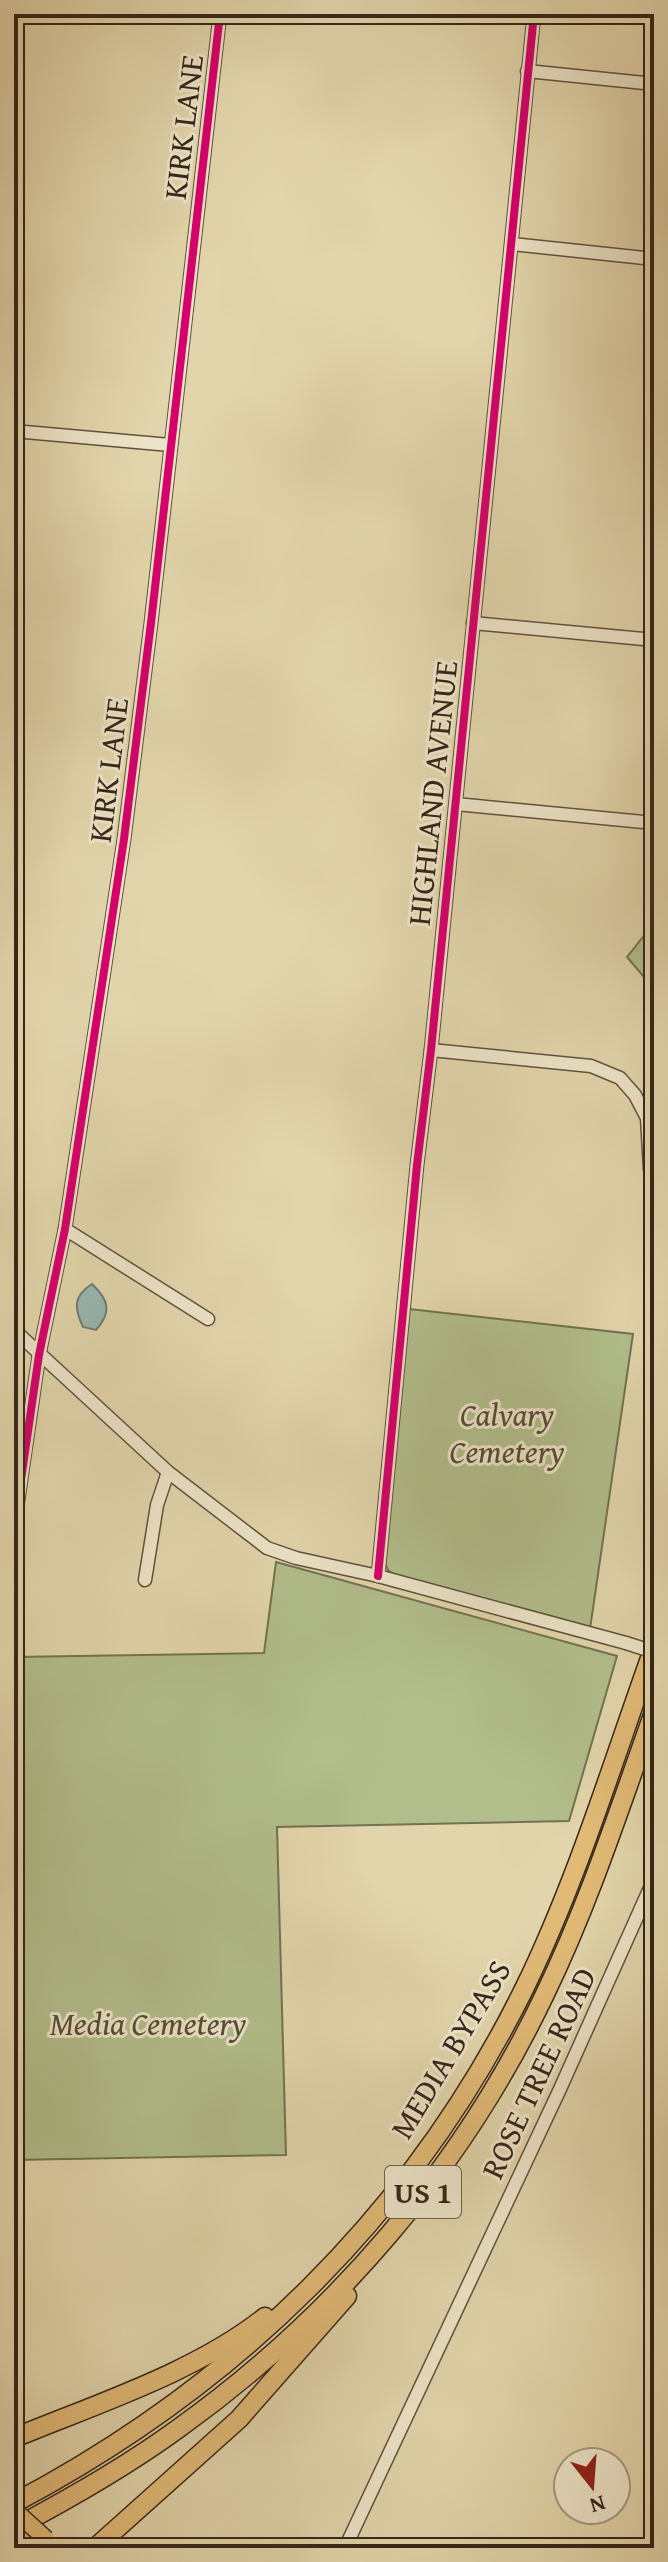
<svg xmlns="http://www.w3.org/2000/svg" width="668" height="2562" viewBox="0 0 668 2562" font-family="'Gentium Book Plus',serif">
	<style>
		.green { fill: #b1be8b; stroke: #737252; stroke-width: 2 }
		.water { fill: #97b7b2; stroke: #707d75; stroke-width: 2 }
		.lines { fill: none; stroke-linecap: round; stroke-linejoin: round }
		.minor-casing { stroke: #60523e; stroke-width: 15 }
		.major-casing { stroke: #352619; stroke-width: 19 }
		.highway-casing { stroke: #352619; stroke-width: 21 }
		.minor { stroke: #ece4c8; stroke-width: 12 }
		.major { stroke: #e1ba76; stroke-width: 16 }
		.highway { stroke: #e1ba76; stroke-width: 18 }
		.minor-bridge-casing { stroke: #60523e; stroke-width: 15; stroke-linecap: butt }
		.major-bridge-casing { stroke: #352619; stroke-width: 19; stroke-linecap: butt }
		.minor-bridge { stroke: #ece4c8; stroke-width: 12 }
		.major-bridge { stroke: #e1ba76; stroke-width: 16 }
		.cycleway-casing { stroke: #ece4c8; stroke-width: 13 }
		.cycleway { stroke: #d6006c; stroke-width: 8 }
		.labels { text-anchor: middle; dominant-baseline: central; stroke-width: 6; stroke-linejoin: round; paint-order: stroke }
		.shield { fill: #ece4c8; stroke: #6c5f4e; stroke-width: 2 }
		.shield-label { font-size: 30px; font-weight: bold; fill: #352619 }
		.street-label { font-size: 32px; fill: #352619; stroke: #ece4c8 }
		.park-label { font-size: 32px; font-style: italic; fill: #544c36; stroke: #ece4c8 }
	</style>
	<rect width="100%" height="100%" fill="#e2d5ab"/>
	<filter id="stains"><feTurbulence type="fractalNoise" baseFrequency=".0025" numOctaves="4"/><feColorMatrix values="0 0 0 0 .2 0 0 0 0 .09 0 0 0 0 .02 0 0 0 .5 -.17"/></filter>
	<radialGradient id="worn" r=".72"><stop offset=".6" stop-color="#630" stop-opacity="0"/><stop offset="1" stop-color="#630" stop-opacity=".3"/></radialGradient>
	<g class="green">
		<path d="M651 927 654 928V989L627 957Z"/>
		<path d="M409 1309 633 1334 590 1629 394 1575 388 1570 384 1561Z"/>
		<path d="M276 1562 617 1656 569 1821 277 1827 286 2155 14 2160V1657L264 1653Z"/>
	</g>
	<path class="water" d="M92 1284C109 1300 112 1312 96 1330L83 1327C74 1308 73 1296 92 1284Z"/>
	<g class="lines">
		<g class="minor-casing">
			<g id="minor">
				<path d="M527 71 654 84"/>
				<path d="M512 244 654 259"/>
				<path d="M14 431 170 445"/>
				<path d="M473 623 654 640"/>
				<path d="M456 804 654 823"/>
				<path d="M431 1050 591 1066 620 1078 635 1095 647 1118 650 1169 654 1176"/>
				<path d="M65 1229 208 1319"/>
				<path d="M14 1330 168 1472 267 1548 296 1558 378 1576 626 1643"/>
				<path d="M14 1528 39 1355 65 1229 124 839 151 623 220 14"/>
				<path d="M378 1576 417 1165 431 1050 534 14"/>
				<path d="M145 1580 157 1505 168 1472"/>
				<path d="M345 2548 560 2089 654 1879"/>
			</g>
		</g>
		<g class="major-casing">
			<path id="major" d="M14 2530 34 2548"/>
		</g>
		<g class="highway-casing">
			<g id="highway">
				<path d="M14 2438C96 2404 196 2372 265 2317"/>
				<path d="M14 2503C236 2386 414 2213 525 1987 578 1878 613 1761 654 1647"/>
				<path d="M14 2528C71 2498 127 2466 179 2428 334 2317 463 2167 545 1994 589 1903 620 1807 654 1712"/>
				<path d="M95 2548 239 2419 347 2296"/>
			</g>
		</g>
		<use href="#minor" class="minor"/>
		<use href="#major" class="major"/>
		<use href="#highway" class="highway"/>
		<g class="minor-bridge-casing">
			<path id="minor-bridge" d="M626 1643 654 1652"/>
		</g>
		<g class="major-bridge-casing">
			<path id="major-bridge" d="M14 2510 46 2539"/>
		</g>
		<use href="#minor-bridge" class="minor-bridge"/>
		<use href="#major-bridge" class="major-bridge"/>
		<g class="cycleway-casing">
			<g id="cycleway">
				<path d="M14 1528 39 1355 65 1229 124 839 151 623 220 14"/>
				<path d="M378 1576 417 1165 431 1050 534 14"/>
			</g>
		</g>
		<use href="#cycleway" class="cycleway"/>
	</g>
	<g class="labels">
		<rect class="shield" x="385" y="2166" width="76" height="52" rx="6"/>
		<g class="shield-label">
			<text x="423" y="2192">US 1</text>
		</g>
		<g class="street-label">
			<text transform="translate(183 127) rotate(-83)">KIRK LANE</text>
			<text transform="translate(108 770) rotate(-83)">KIRK LANE</text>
			<text transform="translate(432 793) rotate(-84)">HIGHLAND AVENUE</text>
			<text transform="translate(450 2049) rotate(-59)">MEDIA BYPASS</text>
			<text transform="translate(538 2073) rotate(-65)">ROSE TREE ROAD</text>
		</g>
		<g class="park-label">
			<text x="507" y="1414">Calvary<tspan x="507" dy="37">Cemetery</tspan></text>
			<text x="148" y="2023">Media Cemetery</text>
		</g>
	</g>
	<rect width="668" height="2562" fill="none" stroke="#e2d5ab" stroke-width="48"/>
	<rect x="16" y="16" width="636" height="2530" fill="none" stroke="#352619" stroke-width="4"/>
	<rect x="24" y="24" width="620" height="2514" fill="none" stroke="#352619" stroke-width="2"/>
	<g transform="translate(592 2486) rotate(163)"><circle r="38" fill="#ece4c8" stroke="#a39882" stroke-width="2"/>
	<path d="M0-6L14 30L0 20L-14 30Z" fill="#8f2418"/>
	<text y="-12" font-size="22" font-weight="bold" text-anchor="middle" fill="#352619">N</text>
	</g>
	<rect width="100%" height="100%" filter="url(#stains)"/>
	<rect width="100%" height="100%" fill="url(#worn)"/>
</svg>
